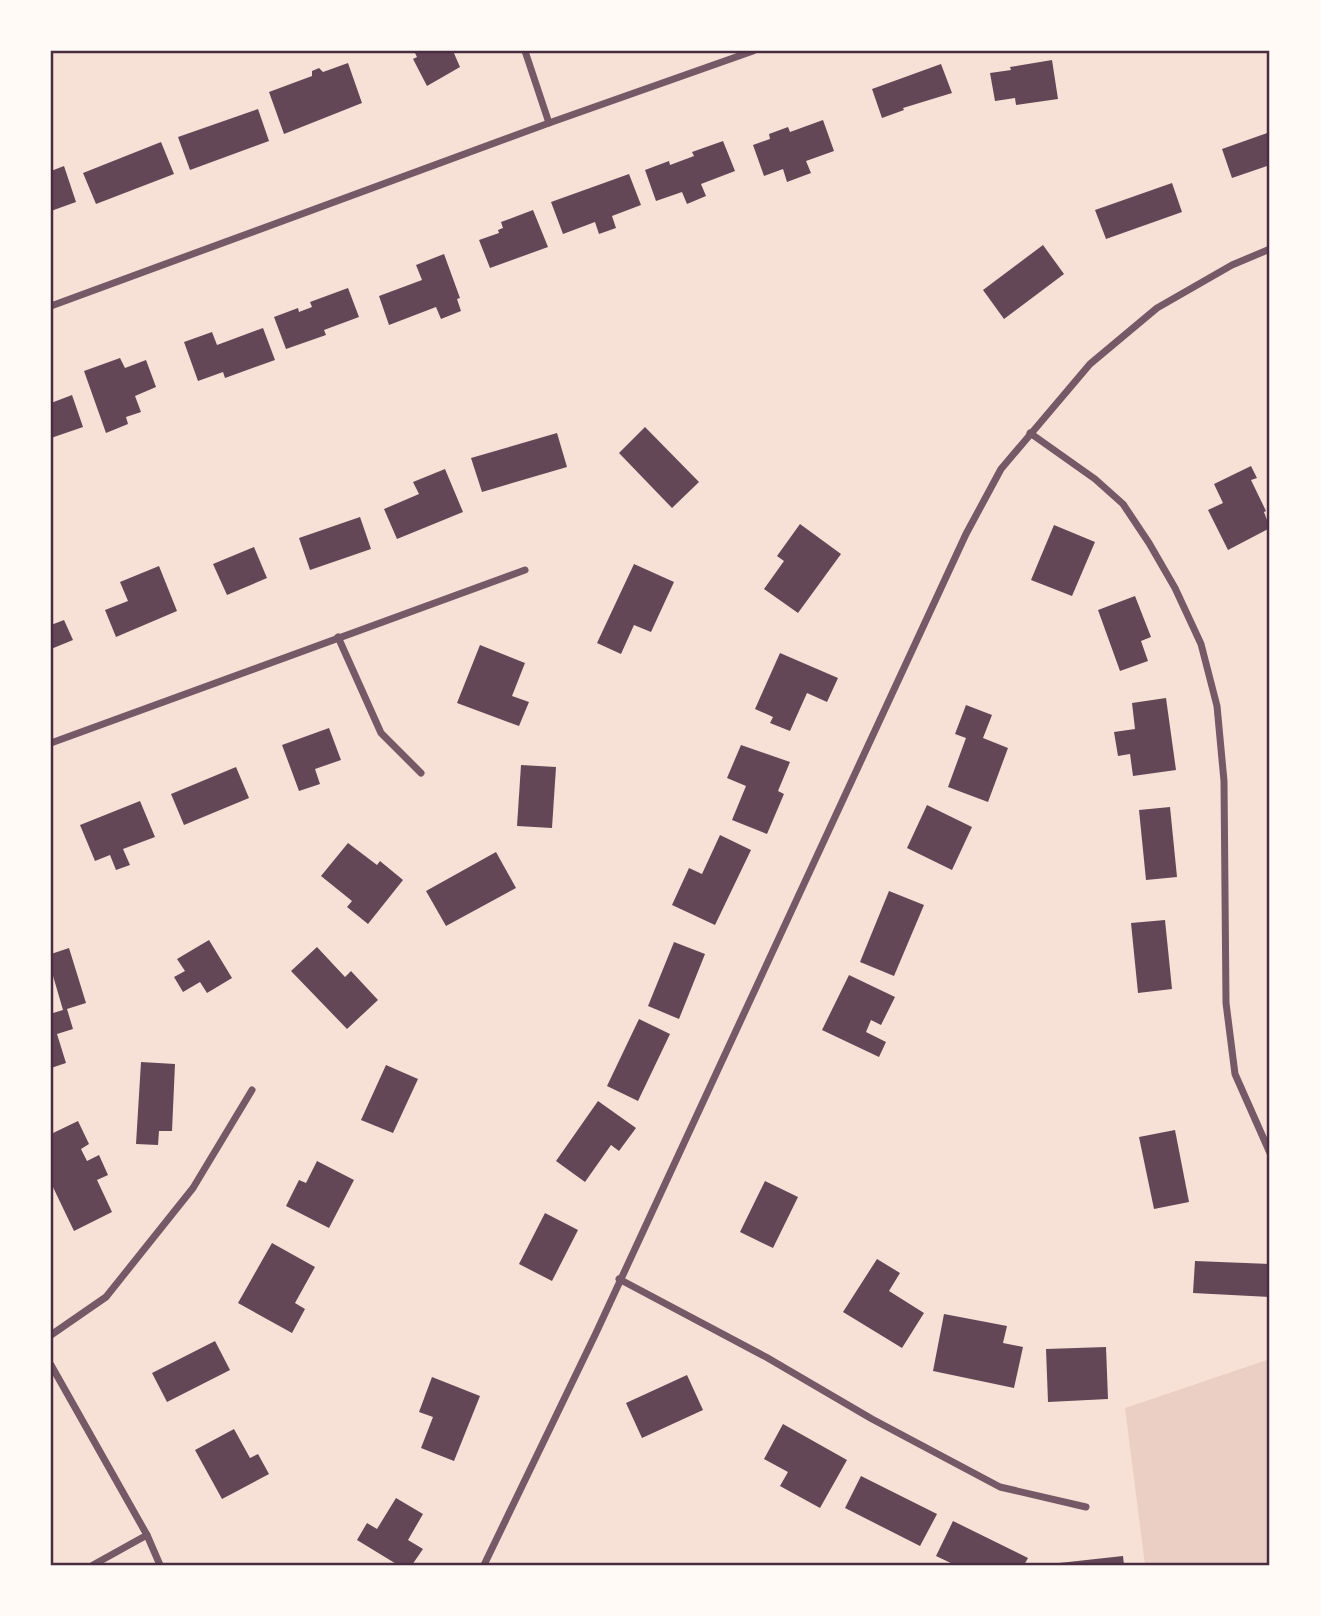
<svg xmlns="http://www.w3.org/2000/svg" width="1321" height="1616" viewBox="0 0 1321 1616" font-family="'Fira Sans',sans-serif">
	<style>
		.green { fill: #ebcfc5 }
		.building { fill: #644757 }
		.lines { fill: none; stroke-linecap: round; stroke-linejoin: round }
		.minor { stroke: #755966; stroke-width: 7 }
		.neatline { fill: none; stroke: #4a2c40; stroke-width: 2.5 }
	</style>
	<rect width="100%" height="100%" fill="#f7e1d7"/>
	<path class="green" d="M1270 1359V1565H1145L1125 1408Z"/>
	<g class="building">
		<path d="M419 51H453L460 67 427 86 413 59 417 57 415 53Z"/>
		<path d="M1052 60 1058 99 1016 105 1015 98 995 101 990 73 1011 70 1010 67Z"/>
		<path d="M348 63 362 103 284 134 269 92 312 76V71L319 68 323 72Z"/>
		<path d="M941 64 952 93 903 108 904 110 882 118 872 89Z"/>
		<path d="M258 109 269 141 190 170 178 137Z"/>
		<path d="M823 120 834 151 806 161 811 173 787 182 783 169 764 176 753 145 770 139 769 134 788 127 790 132Z"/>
		<path d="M1270 132V165L1232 178 1222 149Z"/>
		<path d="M723 141 735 171 701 184 706 196 687 204 682 192 656 201 645 170 669 161 670 165 694 156 692 152Z"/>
		<path d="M161 142 174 174 96 204 83 173Z"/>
		<path d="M64 166 76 202 51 211V171Z"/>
		<path d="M629 174 641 205 612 216 616 228 599 234 595 222 563 234 551 202Z"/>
		<path d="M1172 183 1182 212 1106 239 1095 210Z"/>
		<path d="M533 210 548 247 490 268 479 240 499 233 498 230 503 228 501 222Z"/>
		<path d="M1043 245 1064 274 1004 319 983 290Z"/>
		<path d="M444 254 460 298 457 299 461 311 441 319 436 307 389 325 379 296 422 280 416 265Z"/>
		<path d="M348 288 359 317 324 330 326 335 286 349 274 317 298 308 299 312 312 307 310 302Z"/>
		<path d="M263 328 275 360 225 378 223 372 198 381 184 342 212 332 217 345Z"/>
		<path d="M120 358 125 368 146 360 156 387 135 396 141 412 126 417 128 424 106 433 84 371Z"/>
		<path d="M72 395 83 427 51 438V403Z"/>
		<path d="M645 427 699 482 672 508 619 453Z"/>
		<path d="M557 433 567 467 482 492 471 458Z"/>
		<path d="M1251 466 1257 478 1251 480 1266 511 1264 512 1270 528 1228 550 1208 510 1223 503 1214 484Z"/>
		<path d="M445 469 463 512 397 539 384 509 419 494 413 482Z"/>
		<path d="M360 517 371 549 310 570 299 538Z"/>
		<path d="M800 524 841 554 798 613 764 589 784 561 777 556Z"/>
		<path d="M1054 525 1095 542 1072 596 1031 580Z"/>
		<path d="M254 547 267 578 227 595 213 564Z"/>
		<path d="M634 564 674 582 651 632 634 625 621 654 597 643Z"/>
		<path d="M159 566 177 611 116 637 105 610 128 601 120 582Z"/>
		<path d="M1135 596 1151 637 1141 641 1148 661 1120 671 1098 610Z"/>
		<path d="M64 620 73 640 51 649V625Z"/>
		<path d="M480 645 525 663 512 696 529 702 519 726 457 703Z"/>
		<path d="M780 653 838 678 827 702 807 693 790 731 770 723 773 717 755 709Z"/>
		<path d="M1166 698 1176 770 1133 776 1130 754 1118 756 1114 732 1135 729 1132 703Z"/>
		<path d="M966 705 992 715 983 738 1008 748 988 802 948 787 966 738 955 734Z"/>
		<path d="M329 728 341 760 315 769 320 784 299 791 282 745Z"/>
		<path d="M741 745 790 762 778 791 784 794 767 834 732 820 746 786 727 778Z"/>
		<path d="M521 765 556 767 552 828 517 826Z"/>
		<path d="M236 767 249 798 184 825 171 794Z"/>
		<path d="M140 801 155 837 123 849 130 865 116 870 110 855 95 861 80 825Z"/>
		<path d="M927 805 972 827 952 870 907 848Z"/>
		<path d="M1170 807 1177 877 1146 880 1139 810Z"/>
		<path d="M720 835 751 850 715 925 672 905 689 868 702 874Z"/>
		<path d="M348 843 377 865 380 861 403 880 368 924 347 907 352 901 321 876Z"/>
		<path d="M496 852 516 888 446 926 426 891Z"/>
		<path d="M889 891 924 905 894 976 860 962Z"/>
		<path d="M1165 920 1172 989 1138 993 1131 923Z"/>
		<path d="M209 940 232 978 207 993 200 982 183 992 174 977 185 971 177 959Z"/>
		<path d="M674 942 705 954 679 1019 648 1006Z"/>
		<path d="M317 947 345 977 351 971 378 1000 347 1029 291 971Z"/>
		<path d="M69 948 86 1003 67 1009 73 1029 57 1034 66 1063 51 1068V1008L53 1013 63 1010 51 969V954Z"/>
		<path d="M849 975 895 997 881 1025 871 1020 866 1032 886 1042 879 1057 822 1030Z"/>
		<path d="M639 1019 670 1034 638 1101 607 1086Z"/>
		<path d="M141 1062 175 1064 172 1131H159L158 1145 136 1144Z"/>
		<path d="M386 1065 418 1079 393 1133 361 1120Z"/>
		<path d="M598 1101 636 1128 619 1151 611 1145 585 1182 556 1161Z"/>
		<path d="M78 1121 89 1144 81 1149 87 1161 99 1155 108 1175 97 1180 112 1212 74 1231 51 1183V1153L53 1152 51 1134Z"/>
		<path d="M1175 1130 1189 1202 1154 1209 1139 1137Z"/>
		<path d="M317 1161 354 1180 329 1228 286 1206 299 1180 306 1183Z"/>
		<path d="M765 1181 798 1197 773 1248 740 1232Z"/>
		<path d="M545 1213 578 1230 552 1281 519 1264Z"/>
		<path d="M272 1243 315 1267 295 1303 305 1309 292 1333 238 1303Z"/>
		<path d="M877 1259 900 1273 889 1291 924 1313 902 1348 843 1312Z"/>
		<path d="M1195 1261 1270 1264V1297L1193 1293Z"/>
		<path d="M944 1314 1007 1326 1003 1343 1023 1347 1014 1388 933 1371Z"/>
		<path d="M215 1341 230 1370 167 1402 152 1373Z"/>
		<path d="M1106 1347 1108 1399 1048 1402 1046 1349Z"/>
		<path d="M687 1375 703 1410 642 1438 626 1403Z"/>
		<path d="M432 1377 480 1396 454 1461 421 1448 433 1417 419 1412Z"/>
		<path d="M783 1424 847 1460 820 1508 780 1486 788 1472 764 1459Z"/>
		<path d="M234 1429 250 1458 258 1454 269 1474 222 1499 195 1450Z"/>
		<path d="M861 1476 937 1514 920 1546 845 1508Z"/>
		<path d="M396 1498 423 1514 408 1540 423 1549 412 1565H398L357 1540 367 1523 377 1529Z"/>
		<path d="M953 1521 1028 1558 1024 1565H955L936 1556Z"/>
		<path d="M1123 1556 1124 1565H1060L1059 1563Z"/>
	</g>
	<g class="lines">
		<g class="minor">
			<path d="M525 51 549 123"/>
			<path d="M51 306 549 123 753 51"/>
			<path d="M1030 433 1095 479 1123 504 1149 543 1175 588 1201 644 1217 706 1224 781 1226 1003 1235 1074 1270 1153"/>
			<path d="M338 637 381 733 421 773"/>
			<path d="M51 743 525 570"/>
			<path d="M619 1279 766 1357 872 1419 1000 1487 1086 1507"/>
			<path d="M51 1335 106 1297 193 1188 252 1090"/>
			<path d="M51 1365 147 1535 160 1565"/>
			<path d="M93 1565 147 1535"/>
			<path d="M484 1565 596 1333 966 534 1001 469 1090 364 1157 308 1232 265 1270 249"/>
		</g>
	</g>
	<rect width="1321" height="1616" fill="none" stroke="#fffaf5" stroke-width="105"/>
	<rect x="52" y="52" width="1216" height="1512" class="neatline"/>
</svg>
